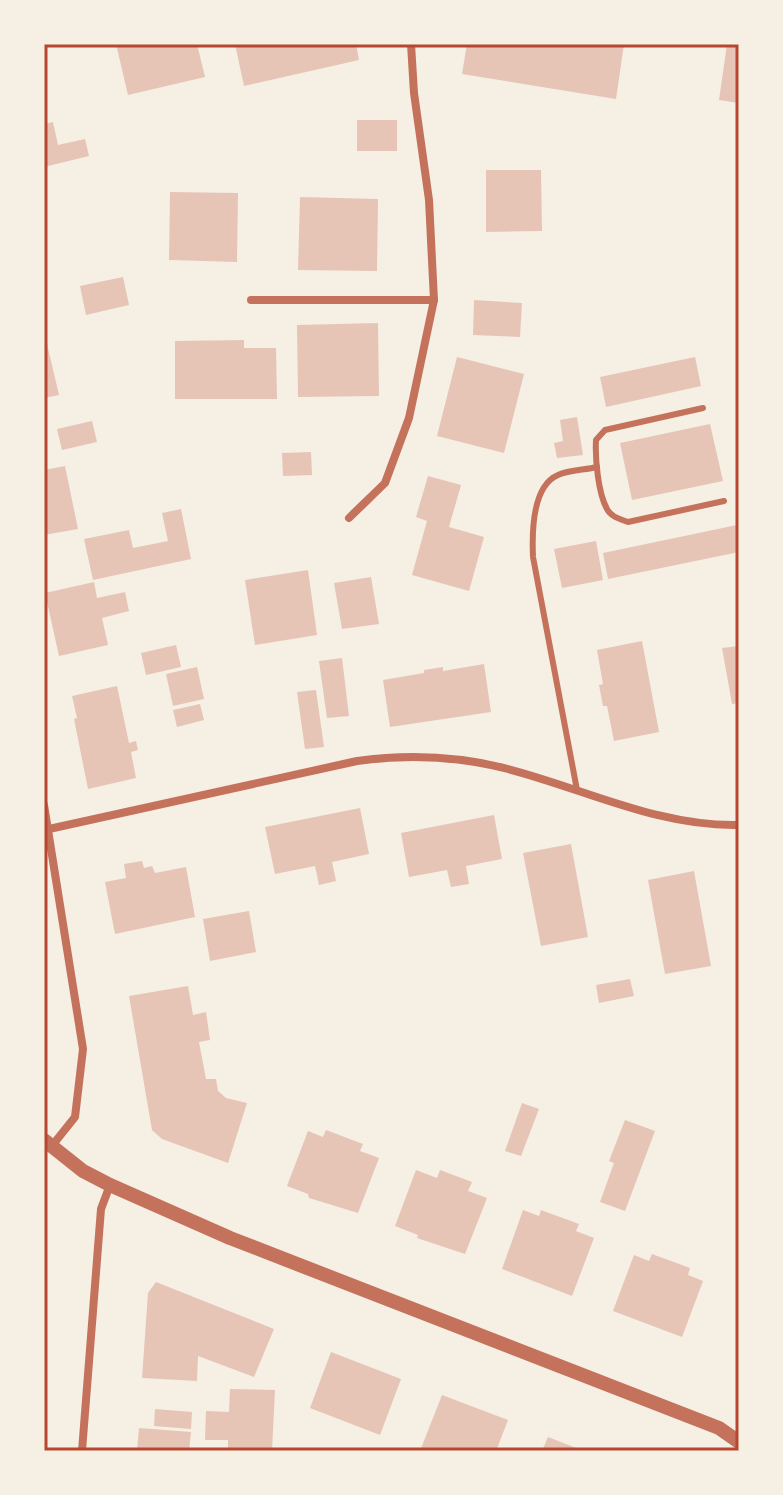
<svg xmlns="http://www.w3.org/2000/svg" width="783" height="1495" viewBox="0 0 783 1495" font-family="Signika,sans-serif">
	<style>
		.building { fill: #e6c5b7 }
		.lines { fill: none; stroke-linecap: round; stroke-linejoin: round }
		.service { stroke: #c5725c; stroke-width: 6 }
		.minor { stroke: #c5725c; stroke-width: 8 }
		.tertiary { stroke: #c5725c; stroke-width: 14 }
		.neatline { fill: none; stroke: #b5482f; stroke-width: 3 }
	</style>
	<rect width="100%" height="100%" fill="#f6efe4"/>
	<g class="building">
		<path d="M116 44H197L205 77 128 95Z"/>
		<path d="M235 44H356L359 60 244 86Z"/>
		<path d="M467 44H624L616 99 462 74Z"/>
		<path d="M727 44H739V103L719 100Z"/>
		<rect x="357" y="120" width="40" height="31"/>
		<path d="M53 122 58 145 85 139 89 156 44 167V124Z"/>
		<path d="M486 170H541L542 231 486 232Z"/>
		<path d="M170 192 238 193 237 262 169 260Z"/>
		<path d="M300 197 378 199 377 271 298 270Z"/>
		<path d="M123 277 129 305 86 315 80 286Z"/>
		<path d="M474 300 522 303 520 337 473 335Z"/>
		<path d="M378 323 379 396 298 397 297 325Z"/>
		<path d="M44 331 59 395 44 398Z"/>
		<path d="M244 340V348H276L277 399H175V341Z"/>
		<path d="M457 357 524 374 504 453 437 436Z"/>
		<path d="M695 357 701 386 606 407 600 377Z"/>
		<path d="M577 417 583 455 557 458 554 443 563 441 560 420Z"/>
		<path d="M92 421 97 442 62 450 57 429Z"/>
		<path d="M710 424 723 481 632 500 620 443Z"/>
		<path d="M311 452 312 475 283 476 282 453Z"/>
		<path d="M65 466 78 529 44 535V470Z"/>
		<path d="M428 476 461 485 449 527 484 537 469 591 412 575 427 521 416 517Z"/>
		<path d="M181 509 191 559 93 580 84 539 129 530 133 548 168 541 162 513Z"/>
		<path d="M737 525 739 552 608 579 603 553Z"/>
		<path d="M596 541 603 580 562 588 554 549Z"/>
		<path d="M308 570 317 635 255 645 245 580Z"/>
		<path d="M371 577 379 624 342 629 334 583Z"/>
		<path d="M94 582 97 598 125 592 129 611 102 618 108 645 59 656 45 593Z"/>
		<path d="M642 641 659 732 614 741 607 706H603L599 685 603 684 597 650Z"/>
		<path d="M176 645 181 667 146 675 141 653Z"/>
		<path d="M739 646V703L732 704 722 648Z"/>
		<path d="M342 658 349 716 327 718 319 661Z"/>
		<path d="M484 664 491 712 390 727 383 680 424 673V670L443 667V671Z"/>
		<path d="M197 667 204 699 173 706 166 674Z"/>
		<path d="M117 686 129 743 136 741 138 750 131 752 136 778 88 789 74 719 77 718 72 696Z"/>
		<path d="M316 690 324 747 305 749 297 692Z"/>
		<path d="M200 704 204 720 177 727 173 710Z"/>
		<path d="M360 808 369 854 332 862 336 881 319 885 315 866 275 874 265 827Z"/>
		<path d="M494 815 502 859 466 866 469 884 451 887 447 870 409 877 401 833Z"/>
		<path d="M571 844 588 937 541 946 523 853Z"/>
		<path d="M142 861 144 868 152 866 155 873 186 867 195 917 115 934 105 882 126 878 124 864Z"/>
		<path d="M694 871 711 966 665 974 648 880Z"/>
		<path d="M249 911 256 952 210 961 203 919Z"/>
		<path d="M630 979 634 996 599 1003 596 985Z"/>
		<path d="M188 986 193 1015 206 1012 210 1040 199 1042 206 1079H216L218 1091 226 1098 247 1103 228 1163 162 1139 152 1130 129 996Z"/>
		<path d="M522 1103 539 1109 521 1156 505 1151Z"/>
		<path d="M625 1120 655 1131 625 1211 600 1202 614 1163 609 1161Z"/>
		<path d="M326 1130 363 1144 360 1151 379 1158 358 1213 309 1198 308 1194 287 1186 308 1131 323 1137Z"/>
		<path d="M416 1170 437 1178 440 1170 472 1182 468 1191 487 1198 465 1254 417 1238 418 1235 395 1226Z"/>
		<path d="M523 1210 539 1216 541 1210 579 1224 576 1231 594 1238 572 1296 502 1269Z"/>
		<path d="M652 1254 690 1268 688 1275 703 1281 682 1337 613 1311 634 1255 649 1261Z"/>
		<path d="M156 1282 274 1329 254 1377 198 1356 197 1381 142 1378 148 1293Z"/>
		<path d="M331 1352 401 1379 380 1435 310 1408Z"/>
		<path d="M230 1389 275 1390 272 1451H228V1440H205L206 1411 229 1412Z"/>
		<path d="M442 1395 508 1420 496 1451H420Z"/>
		<path d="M155 1409 192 1412 191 1429 154 1426Z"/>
		<path d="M139 1428 191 1432 189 1451H137Z"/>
		<path d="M548 1437 584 1451H542Z"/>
	</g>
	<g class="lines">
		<g class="service">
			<path d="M703 408 605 430 596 440C595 458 598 493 607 509 611 517 620 519 628 522L724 501"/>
			<path d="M577 790 533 557C532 534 532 486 558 475 569 470 585 470 597 467"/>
		</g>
		<g class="minor">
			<path d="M251 300H434"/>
			<path d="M349 518 385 483 409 418 434 300 429 200 414 93 411 44"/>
			<path d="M44 805 83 1049 75 1117 51 1147"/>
			<path d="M49 829 357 761C408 754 458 756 508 769 585 789 659 827 739 825"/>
			<path d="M82 1451 101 1209 110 1185"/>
		</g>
		<path class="tertiary" d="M44 1140 83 1171 110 1185 230 1238 719 1428 739 1442"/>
	</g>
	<rect width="783" height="1495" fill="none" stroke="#f6efe4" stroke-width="92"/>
	<rect x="46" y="46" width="691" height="1403" class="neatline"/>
</svg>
